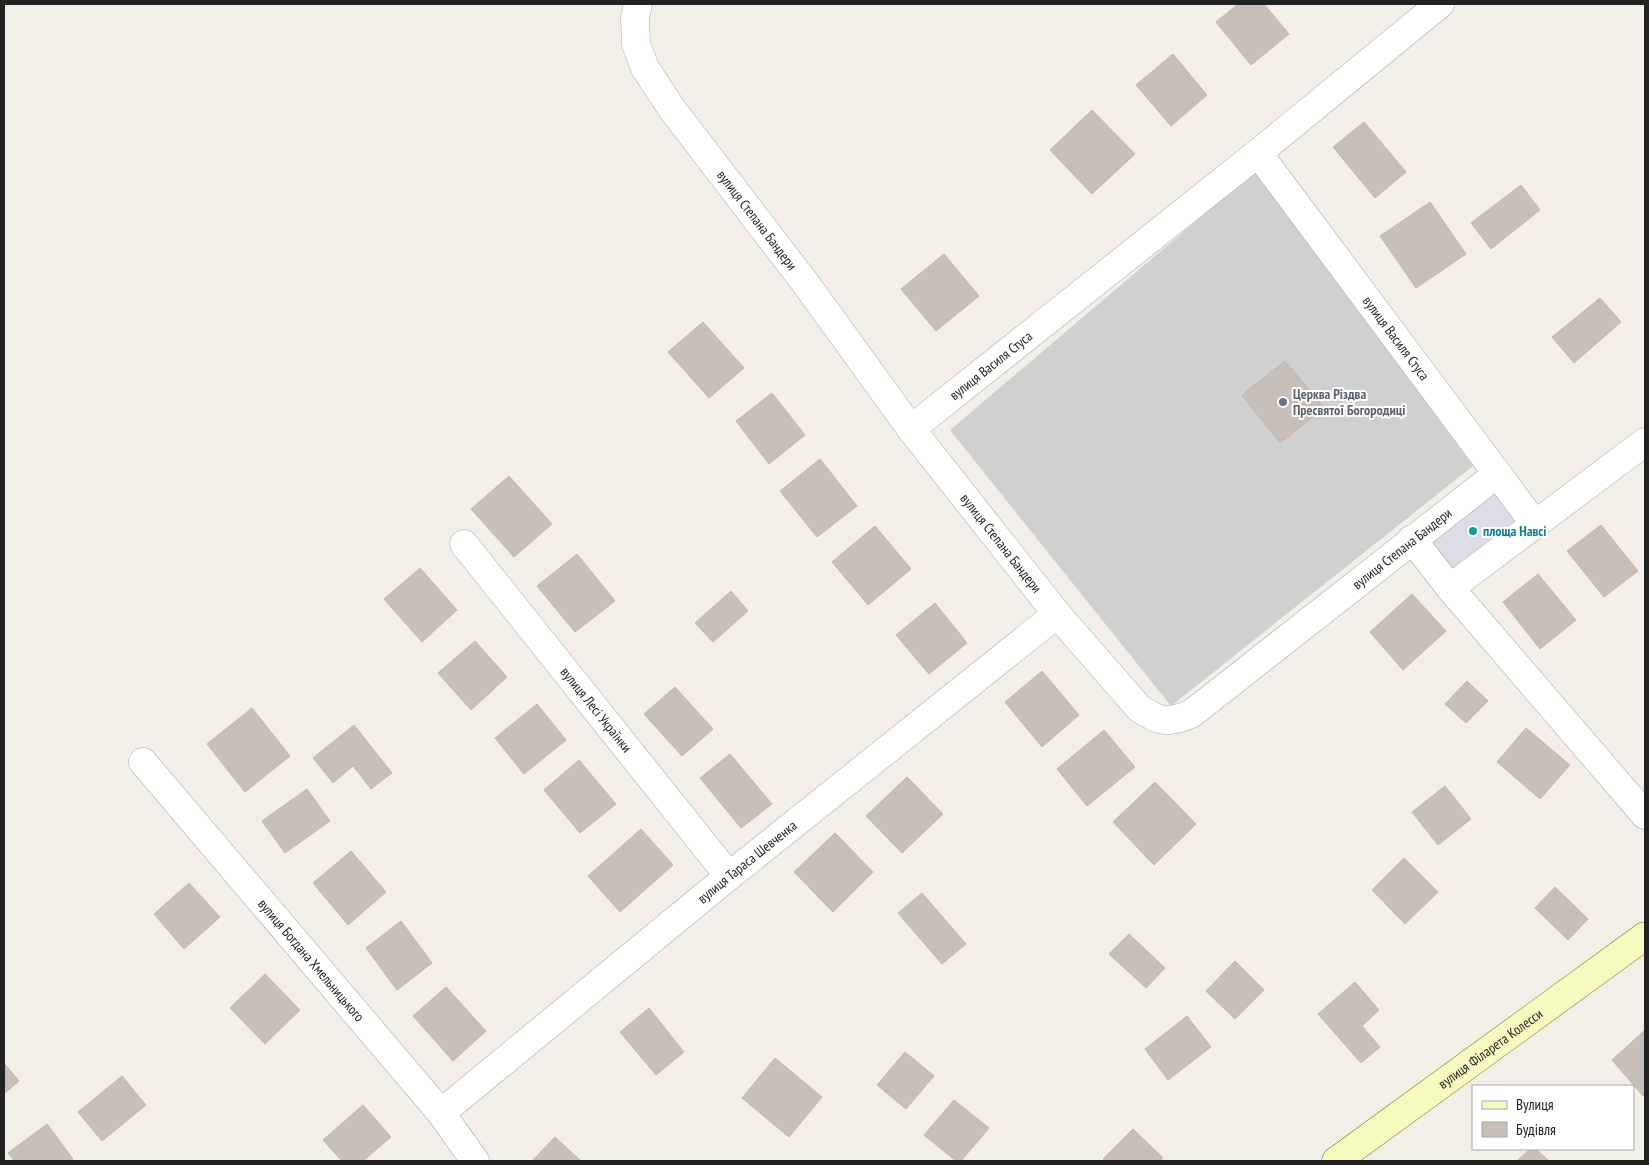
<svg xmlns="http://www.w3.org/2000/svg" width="1649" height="1165" viewBox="0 0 1649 1165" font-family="'PT Sans Narrow',sans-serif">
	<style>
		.religious { fill: #d0d0d0 }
		.plaza { fill: #dddde8 }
		.building { fill: #c7bfb8; stroke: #c4b6ab }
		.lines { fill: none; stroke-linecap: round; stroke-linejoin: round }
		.minor-casing { stroke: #a9a9a9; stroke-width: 29 }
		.secondary-casing { stroke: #707d05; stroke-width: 29 }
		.minor { stroke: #fff; stroke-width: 28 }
		.secondary { stroke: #f7fabf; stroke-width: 28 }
		.worship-dot { fill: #6b7280; stroke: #fff; stroke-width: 2 }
		.culture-dot { fill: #0f9aa8; stroke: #fff; stroke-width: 2 }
		.labels { text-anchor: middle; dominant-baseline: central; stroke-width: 4; stroke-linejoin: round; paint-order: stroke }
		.street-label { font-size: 14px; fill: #222; stroke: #fff }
		.worship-label { font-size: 14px; font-weight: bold; fill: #5b616d; stroke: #fff; text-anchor: start }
		.culture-label { font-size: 14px; font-weight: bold; fill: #0d838f; stroke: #fff; text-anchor: start }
	</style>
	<rect width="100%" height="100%" fill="#f2efe9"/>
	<path class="religious" d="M1255 171 1473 466 1171 706 950 430Z"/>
	<path class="plaza" d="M1497 474 1534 523 1450 588 1412 539Z"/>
	<g class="building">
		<path d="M1238 4H1264L1289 34 1251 65 1216 22Z"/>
		<path d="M1173 54 1207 95 1171 126 1136 85Z"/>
		<path d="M1092 110 1135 154 1092 194 1050 150Z"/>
		<path d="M1364 122 1406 172 1375 198 1333 147Z"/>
		<path d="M1521 185 1540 210 1491 249 1471 223Z"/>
		<path d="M1430 202 1466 254 1416 288 1380 236Z"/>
		<path d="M944 254 979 296 936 331 901 289Z"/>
		<path d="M1600 298 1621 322 1574 363 1552 337Z"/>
		<path d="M703 322 744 368 709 398 668 352Z"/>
		<path d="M1285 361 1324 408 1280 443 1242 395Z"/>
		<path d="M772 393 805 435 769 464 736 421Z"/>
		<path d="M820 459 857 506 817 537 780 491Z"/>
		<path d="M509 476 552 524 514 557 471 509Z"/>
		<path d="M1601 525 1638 571 1604 597 1567 551Z"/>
		<path d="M875 526 911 569 868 605 832 562Z"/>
		<path d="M577 554 615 601 575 632 537 586Z"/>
		<path d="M420 568 457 610 422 642 384 599Z"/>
		<path d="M1538 574 1576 620 1540 649 1503 602Z"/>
		<path d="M731 591 748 611 713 642 695 623Z"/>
		<path d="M1412 594 1446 631 1403 670 1370 632Z"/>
		<path d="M935 603 967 643 929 674 896 635Z"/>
		<path d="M475 641 507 677 471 710 438 673Z"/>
		<path d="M1042 671 1079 715 1042 747 1005 702Z"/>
		<path d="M1467 681 1488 701 1466 723 1445 704Z"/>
		<path d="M675 687 713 729 682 756 644 714Z"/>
		<path d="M537 704 566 740 524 774 495 738Z"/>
		<path d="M252 708 290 756 245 792 207 744Z"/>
		<path d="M354 725 392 773 371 789 353 766 333 783 313 758Z"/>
		<path d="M1526 728 1570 765 1540 799 1497 762Z"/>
		<path d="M1104 730 1135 767 1087 806 1057 769Z"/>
		<path d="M730 754 772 804 741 828 700 778Z"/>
		<path d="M579 760 616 804 580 833 544 790Z"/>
		<path d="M907 777 943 814 902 853 866 816Z"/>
		<path d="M1155 782 1196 824 1154 865 1113 822Z"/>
		<path d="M1445 786 1471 819 1438 845 1412 812Z"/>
		<path d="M307 789 330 821 285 853 262 821Z"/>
		<path d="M641 829 673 865 620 912 588 876Z"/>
		<path d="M835 833 873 872 833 912 794 872Z"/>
		<path d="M351 851 386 892 348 925 313 883Z"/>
		<path d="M1404 858 1438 892 1405 924 1372 890Z"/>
		<path d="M189 883 220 917 184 949 154 914Z"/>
		<path d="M1555 887 1588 919 1568 940 1535 908Z"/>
		<path d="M922 893 966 944 942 964 898 913Z"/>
		<path d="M401 921 432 963 397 990 366 948Z"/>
		<path d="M1129 934 1165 968 1146 988 1109 954Z"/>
		<path d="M1235 961 1264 990 1235 1019 1206 991Z"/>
		<path d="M265 974 300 1010 265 1044 230 1008Z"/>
		<path d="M1355 982 1379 1010 1362 1026 1380 1047 1361 1063 1318 1014Z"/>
		<path d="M446 987 486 1031 453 1061 413 1016Z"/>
		<path d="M649 1008 684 1052 656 1075 620 1032Z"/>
		<path d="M1187 1016 1211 1047 1168 1080 1145 1049Z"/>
		<path d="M1645 1030V1094L1643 1096 1612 1060Z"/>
		<path d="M905 1052 934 1076 906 1109 877 1085Z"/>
		<path d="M775 1058 822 1097 789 1137 742 1098Z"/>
		<path d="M4 1063 19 1081 4 1094Z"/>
		<path d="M122 1076 146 1105 102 1141 78 1112Z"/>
		<path d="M954 1100 989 1128 961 1161H956L924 1135Z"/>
		<path d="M363 1105 391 1137 363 1161H342L323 1140Z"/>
		<path d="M47 1124 73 1159 70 1161H15L8 1153Z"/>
		<path d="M1133 1129 1163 1158 1159 1161H1105L1103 1159Z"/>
		<path d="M555 1137 581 1161H532Z"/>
		<path d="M1530 1149H1536L1549 1161H1517Z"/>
	</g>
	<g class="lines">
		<g class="minor-casing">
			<g id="minor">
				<path id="s1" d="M638 4 635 17 636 44 645 68 672 109 806 284 911 429 1057 614 1139 708C1160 722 1167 724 1191 714L1497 474"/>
				<path id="s2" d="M1258 153 1534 523"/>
				<path id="s3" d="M911 429 1258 153 1440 4"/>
				<path d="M1412 539 1450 588 1645 815"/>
				<path id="s4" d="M464 544 729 876"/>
				<path d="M1450 588 1645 442"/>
				<path id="s5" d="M143 762 441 1113 475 1161"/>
				<path id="s6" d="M441 1113 729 876 1057 614"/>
			</g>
		</g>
		<g class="secondary-casing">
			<g id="secondary">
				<path id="s7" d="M1336 1161 1645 936"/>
			</g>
		</g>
		<use href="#minor" class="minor"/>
		<use href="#secondary" class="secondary"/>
	</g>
	<circle class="worship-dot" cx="1283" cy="402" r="5"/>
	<circle class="culture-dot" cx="1473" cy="531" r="5"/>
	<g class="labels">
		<g class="street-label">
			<text stroke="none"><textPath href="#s1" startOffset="255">вулиця Степана Бандери</textPath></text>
			<text stroke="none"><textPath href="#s2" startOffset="231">вулиця Василя Стуса</textPath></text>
			<text stroke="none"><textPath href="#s3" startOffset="102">вулиця Василя Стуса</textPath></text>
			<text stroke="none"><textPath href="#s1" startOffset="660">вулиця Степана Бандери</textPath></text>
			<text stroke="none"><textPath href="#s1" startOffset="1199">вулиця Степана Бандери</textPath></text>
			<text stroke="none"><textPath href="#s4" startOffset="212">вулиця Лесі Українки</textPath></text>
			<text stroke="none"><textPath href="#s6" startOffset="396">вулиця Тараса Шевченка</textPath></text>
			<text stroke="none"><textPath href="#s5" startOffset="260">вулиця Богдана Хмельницького</textPath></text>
			<text stroke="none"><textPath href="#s7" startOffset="191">вулиця Філарета Колесси</textPath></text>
		</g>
		<g class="worship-label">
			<text x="1293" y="394">Церква Різдва<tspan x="1293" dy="16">Пресвятої Богородиці</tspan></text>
		</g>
		<g class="culture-label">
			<text x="1483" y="531">площа Навсі</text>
		</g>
	</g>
	<rect width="1649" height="1165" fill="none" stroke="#222222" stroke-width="10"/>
	<rect x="1472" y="1085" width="162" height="65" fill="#ffffff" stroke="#a7a7a7"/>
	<rect x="1482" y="1101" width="25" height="8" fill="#f7fabf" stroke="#a7a7a7"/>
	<text x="1516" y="1110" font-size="15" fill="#222222">Вулиця</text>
	<rect x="1482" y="1122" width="25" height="15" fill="#c7bfb8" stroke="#a7a7a7"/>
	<text x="1516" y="1135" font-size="15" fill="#222222">Будівля</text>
</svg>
